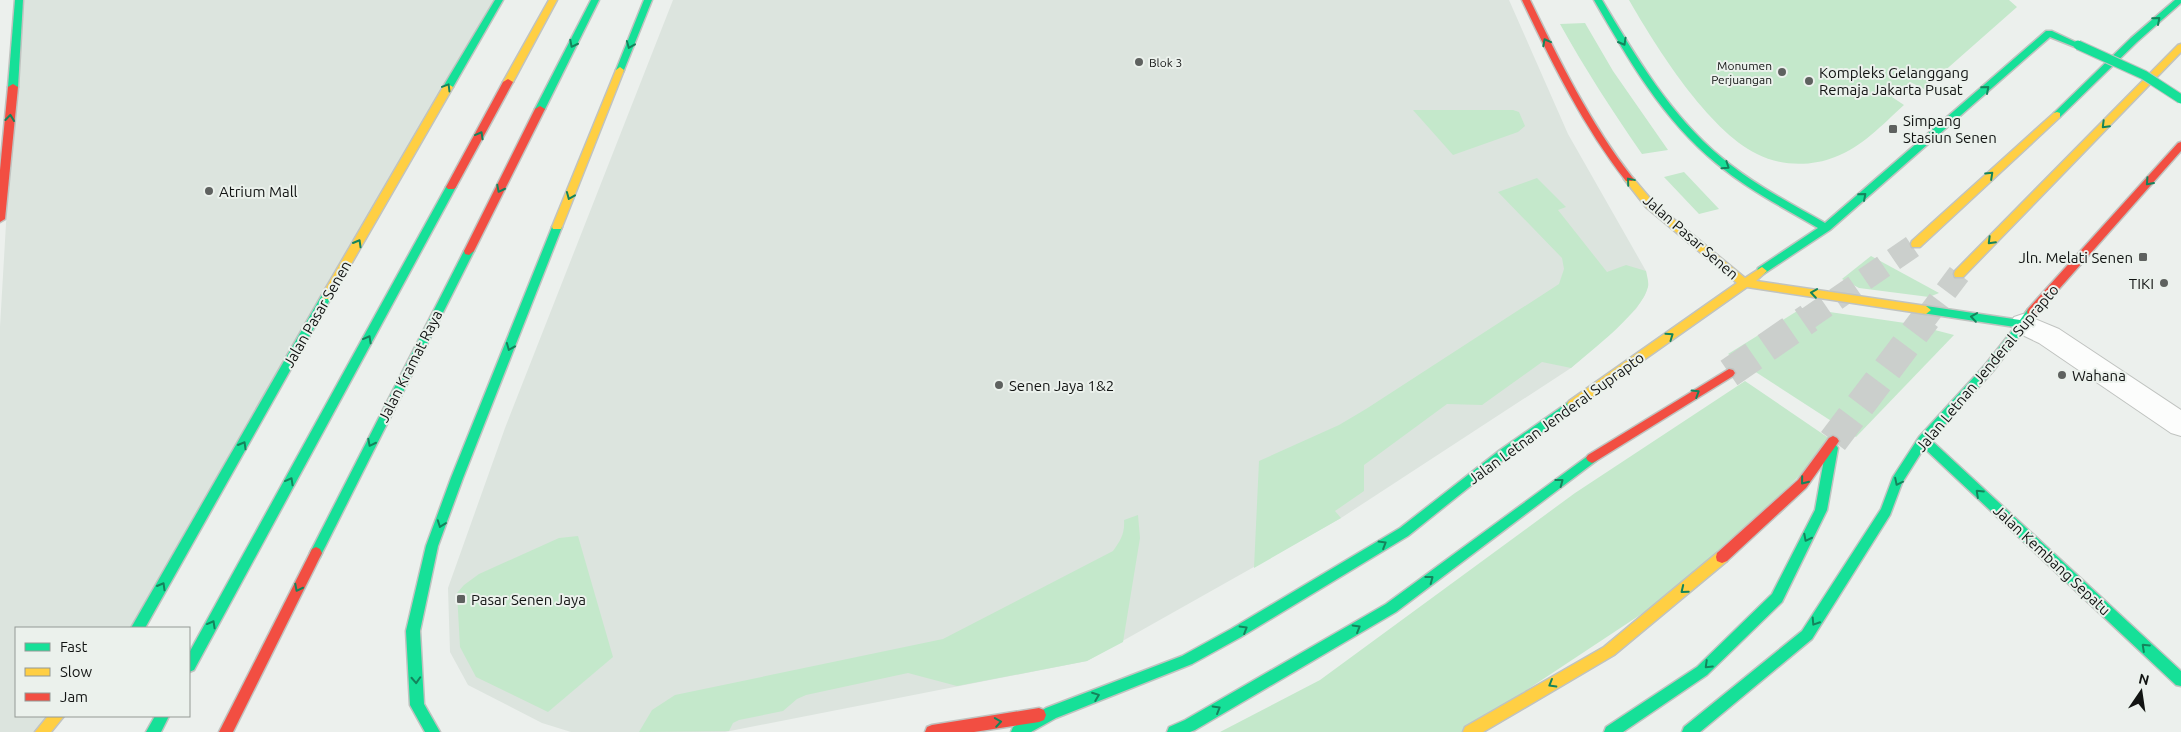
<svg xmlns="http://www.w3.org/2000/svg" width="2181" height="732" viewBox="0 0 2181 732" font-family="Ubuntu,sans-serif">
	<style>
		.built { fill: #dce4de }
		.green { fill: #c4e8cb }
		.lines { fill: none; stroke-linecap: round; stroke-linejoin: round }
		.primary-tunnel-far1 { stroke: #cbcfcc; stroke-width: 23; stroke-dasharray: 23 12; stroke-linecap: butt }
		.primary-tunnel { stroke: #cbcfcc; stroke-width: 30; stroke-dasharray: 30 15; stroke-linecap: butt }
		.street-casing { stroke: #c0c3c0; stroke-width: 2 }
		.fast-casing { stroke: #c0c3c0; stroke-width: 3 }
		.slow-casing { stroke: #c0c3c0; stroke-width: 3 }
		.jam-casing { stroke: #c0c3c0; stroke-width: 3 }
		.street { fill: #fcfdfc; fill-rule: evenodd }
		.fast { fill: #16e098; fill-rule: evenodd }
		.slow { fill: #ffcf43; fill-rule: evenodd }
		.jam { fill: #f24e42; fill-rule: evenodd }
		.fast-bridge-casing { stroke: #c0c3c0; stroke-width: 11; stroke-linecap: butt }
		.fast-bridge { stroke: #16e098; stroke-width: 9 }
		.oneway { stroke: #14845c }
		.poi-dot { fill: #5e615f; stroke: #ebf1ec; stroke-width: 2 }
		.labels { text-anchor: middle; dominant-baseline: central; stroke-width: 4; stroke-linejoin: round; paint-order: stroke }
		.far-poi-label { font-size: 12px; fill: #121413; stroke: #ebf1ec; text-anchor: start }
		.poi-label { font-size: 15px; fill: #121413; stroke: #ebf1ec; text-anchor: start }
		.street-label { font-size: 15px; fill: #121413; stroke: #ebf1ec }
	</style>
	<rect width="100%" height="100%" fill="#ecf0ed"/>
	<g class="built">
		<path d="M19 0H503L139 627 138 628H16V716H57L42 732H0V327Z"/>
		<path d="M673 0H1509L1568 134 1646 271 1648 285 1645 295 1636 309 1571 368 1341 518 1087 661 725 732H571L542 723 468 685 450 652 448 588 505 428Z"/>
	</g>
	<g class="green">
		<path d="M1629 0H2009L2017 7 1924 89 1910 82 1892 97 1904 105C1882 125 1862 147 1835 157 1811 167 1779 166 1757 154 1708 130 1656 47 1629 0Z"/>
		<path d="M1585 23 1613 71 1668 150 1642 154C1613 112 1585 69 1560 24Z"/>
		<path d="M1413 110H1513L1519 112 1525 126 1518 132 1453 155Z"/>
		<path d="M1684 172 1719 209 1699 214 1664 177Z"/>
		<path d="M1537 178 1566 207 1558 210 1607 272 1626 265 1646 271C1647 276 1649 282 1648 287 1642 312 1592 350 1571 368L1542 362 1482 405 1447 404 1364 465V491L1335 511 1341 518 1254 568 1259 461 1339 425 1366 409 1559 284 1564 269 1562 258 1498 192Z"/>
		<path d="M1871 256 1939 293 1929 297 1859 288 1842 279Z"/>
		<path d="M1802 308 1912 324 1954 335 1856 437 1728 354Z"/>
		<path d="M1745 381 1833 441 1708 570 1463 732H1220L1320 680 1575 493Z"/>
		<path d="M1138 515 1140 538 1123 642 1087 661 957 686 908 673 806 695 797 699 783 711 739 720 733 723 729 731 639 732 652 710 675 695 943 639 1113 551C1120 541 1125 534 1124 520Z"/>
		<path d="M578 536 613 657 548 712 476 677 460 647 457 593 464 585 479 574 559 538Z"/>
	</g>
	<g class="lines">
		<g class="primary-tunnel-far1">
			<path d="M1807 319 1916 244"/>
			<path d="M1925 319 1959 274"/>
		</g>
		<g class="primary-tunnel">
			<path d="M1729 373 1809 318"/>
			<path d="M1833 441 1926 318"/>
		</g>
		<g class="street-casing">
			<path id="street" d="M2023 314 2059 329 2181 410V436L2171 433 2039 343 2014 331 2010 324 2014 317Z"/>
		</g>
		<g class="fast-casing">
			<g id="fast">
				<path d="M15 0H23L18 87 13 90 8 87Z"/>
				<path d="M495 0H503L453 87 448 90 445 89 443 87Z"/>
				<path d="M591 0H599L545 109 543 111H537L535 109Z"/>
				<path d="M644 0H652L624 70 623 72H617L616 70Z"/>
				<path d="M1594 0H1602C1636 57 1670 115 1722 158 1753 184 1790 203 1825 223L2046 31H2052L2082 45 2081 47H2075L2050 37 1830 230 1762 275 1758 274 1757 271 1758 268 1818 228C1784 208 1747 189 1716 163 1663 120 1628 59 1594 0Z"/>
				<path d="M2175 0H2181V3L2137 42 2060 117H2054V113L2131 38Z"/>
				<path d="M451 184 456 187 194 670 189 672V653L446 187Z"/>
				<path d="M557 223 562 227 463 478 438 546 420 631 424 704 440 732H425L410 705 406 631 426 546 451 478 552 227Z"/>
				<path d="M469 247 474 251 320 557 316 559 312 557 310 553 312 549 464 251Z"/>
				<path d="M327 292 332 296 145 628H131L323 293Z"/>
				<path d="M1926 306 2020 320 2028 309H2036L2037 312 2036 315 1993 371 1931 440 2181 671V686L2176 685 1924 448 1902 483 1890 515 1812 639 1700 732H1682L1684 727 1802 631 1881 509 1893 477 1919 437 1985 365 2015 327 1922 313 1921 310 1922 307Z"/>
				<path d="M1573 399 1577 401 1579 404 1577 407 1508 456 1408 536 1241 637 1192 664 1056 718 1031 732H1011L1013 727 1046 708 1182 656 1231 629 1400 528 1500 450Z"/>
				<path d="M1832 443 1836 445 1838 448 1827 510 1782 602 1707 675 1623 732H1604L1606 727 1697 667 1772 594 1815 510 1826 448 1828 445Z"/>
				<path d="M1592 453 1596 455 1598 458 1596 461 1396 612 1195 730 1190 732H1167L1169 727 1185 720 1386 604Z"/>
				<path d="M155 716H169L161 732H146Z"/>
			</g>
		</g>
		<g class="slow-casing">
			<g id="slow">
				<path d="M549 0H557L513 82 508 85 505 84 503 82Z"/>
				<path d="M2181 44V52L1963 277H1955L1954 274 1955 271 2178 45Z"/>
				<path d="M620 67 624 70 562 227 561 229H553L552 227 616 70Z"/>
				<path d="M448 84 453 87 331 299H323L322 296 323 293 443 87Z"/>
				<path d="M2057 112 2060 113V117L1920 247H1912L1911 244 1912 241 2054 113Z"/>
				<path d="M1629 176 1632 177 1654 203 1745 278 1762 267 1767 271 1756 281 1926 306 1931 310 1926 314 1747 287 1577 407H1569L1567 404 1569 401 1737 283 1646 207 1624 179Z"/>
				<path d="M1722 551 1727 553 1728 557 1727 561 1614 655 1483 732H1463L1465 727 1604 647 1717 553Z"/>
				<path d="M48 716H64L51 732H35Z"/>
			</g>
		</g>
		<g class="jam-casing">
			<g id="jam">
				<path d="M1522 0H1530C1560 62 1590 123 1632 177L1634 179 1632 181H1626C1583 126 1552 63 1522 0Z"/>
				<path d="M508 79 513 82 456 187 454 189H448L446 187 503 82Z"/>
				<path d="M13 84 18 87 5 219 0 222V170L8 87Z"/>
				<path d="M540 106 545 109 474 251 469 255 465 254 464 251 535 109Z"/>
				<path d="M2181 142V151L2036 315H2028L2027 312 2028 309 2178 143Z"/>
				<path d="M1729 369 1733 370 1735 373 1733 376 1596 461 1592 463 1588 461 1586 458 1588 455Z"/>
				<path d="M1833 436 1837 438 1839 441 1837 444 1806 488 1727 561 1722 563 1717 561 1716 557 1717 553 1798 480 1829 438Z"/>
				<path d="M316 547 320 549 322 553 233 732H219L312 549Z"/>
				<path d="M1039 708 1044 710 1046 715 1044 720 1039 722 974 732H925L927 727 932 725Z"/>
			</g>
		</g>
		<use href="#street" class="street"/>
		<use href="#fast" class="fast"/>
		<use href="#slow" class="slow"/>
		<use href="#jam" class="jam"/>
		<g class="fast-bridge-casing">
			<path id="fast-bridge" d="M2078 45 2144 75 2181 99"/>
		</g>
		<use href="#fast-bridge" class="fast-bridge"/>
	</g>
	<defs><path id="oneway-chevron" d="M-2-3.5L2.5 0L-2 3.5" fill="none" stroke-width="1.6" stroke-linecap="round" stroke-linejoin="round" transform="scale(1.25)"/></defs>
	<g class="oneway">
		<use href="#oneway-chevron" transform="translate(2157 20) rotate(-41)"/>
		<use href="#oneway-chevron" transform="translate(1546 42) rotate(-118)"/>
		<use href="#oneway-chevron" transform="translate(1623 42) rotate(60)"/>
		<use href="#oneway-chevron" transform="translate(573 44) rotate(117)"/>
		<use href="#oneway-chevron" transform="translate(630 45) rotate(112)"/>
		<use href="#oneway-chevron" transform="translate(447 87) rotate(-59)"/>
		<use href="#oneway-chevron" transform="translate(1986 89) rotate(-41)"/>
		<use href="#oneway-chevron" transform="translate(10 118) rotate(-84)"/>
		<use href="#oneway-chevron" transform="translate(2105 125) rotate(135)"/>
		<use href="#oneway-chevron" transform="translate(480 135) rotate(-61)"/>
		<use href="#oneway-chevron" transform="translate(1726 166) rotate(34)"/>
		<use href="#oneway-chevron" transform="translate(1990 175) rotate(-43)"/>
		<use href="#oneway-chevron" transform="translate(1630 181) rotate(-130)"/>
		<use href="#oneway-chevron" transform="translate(2149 182) rotate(132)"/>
		<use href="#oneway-chevron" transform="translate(500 189) rotate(117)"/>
		<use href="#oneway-chevron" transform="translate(570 196) rotate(112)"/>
		<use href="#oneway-chevron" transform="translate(1863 196) rotate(-41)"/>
		<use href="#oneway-chevron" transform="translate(1991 241) rotate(135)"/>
		<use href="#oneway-chevron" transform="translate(358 243) rotate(-60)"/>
		<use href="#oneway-chevron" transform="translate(1814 293) rotate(-172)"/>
		<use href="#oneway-chevron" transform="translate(1974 317) rotate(-172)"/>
		<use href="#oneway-chevron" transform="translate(1670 336) rotate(-35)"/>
		<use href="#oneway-chevron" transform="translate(368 339) rotate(-61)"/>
		<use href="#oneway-chevron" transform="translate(510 347) rotate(112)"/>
		<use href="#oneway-chevron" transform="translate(1696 393) rotate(-32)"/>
		<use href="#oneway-chevron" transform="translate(371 443) rotate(117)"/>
		<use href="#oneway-chevron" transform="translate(243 445) rotate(-60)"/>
		<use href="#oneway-chevron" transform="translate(290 481) rotate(-61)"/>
		<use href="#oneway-chevron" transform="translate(1804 481) rotate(129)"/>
		<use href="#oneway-chevron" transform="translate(1560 482) rotate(-37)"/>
		<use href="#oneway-chevron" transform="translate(1898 482) rotate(116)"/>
		<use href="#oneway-chevron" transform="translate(1979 493) rotate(-137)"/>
		<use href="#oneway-chevron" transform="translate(441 524) rotate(110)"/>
		<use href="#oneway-chevron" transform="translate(1807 538) rotate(117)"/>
		<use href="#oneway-chevron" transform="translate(1383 544) rotate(-31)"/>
		<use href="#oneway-chevron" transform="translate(1430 579) rotate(-37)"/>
		<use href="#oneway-chevron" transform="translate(162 586) rotate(-60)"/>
		<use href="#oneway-chevron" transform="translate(298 588) rotate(117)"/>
		<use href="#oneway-chevron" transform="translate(1684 590) rotate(141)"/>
		<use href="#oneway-chevron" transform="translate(1815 622) rotate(123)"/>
		<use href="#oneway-chevron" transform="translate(212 624) rotate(-61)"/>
		<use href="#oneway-chevron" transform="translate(1357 628) rotate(-30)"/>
		<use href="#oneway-chevron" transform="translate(1244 629) rotate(-31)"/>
		<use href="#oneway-chevron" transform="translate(2145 647) rotate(-137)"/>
		<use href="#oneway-chevron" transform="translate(1708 665) rotate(136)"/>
		<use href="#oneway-chevron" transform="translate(416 680) rotate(87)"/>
		<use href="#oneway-chevron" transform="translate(1552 684) rotate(150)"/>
		<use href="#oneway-chevron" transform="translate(1096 696) rotate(-21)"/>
		<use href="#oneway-chevron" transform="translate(1217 709) rotate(-30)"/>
		<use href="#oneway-chevron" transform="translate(998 722) rotate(-9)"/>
	</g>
	<g class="poi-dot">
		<circle cx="1139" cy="62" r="5"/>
		<circle cx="1782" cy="72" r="5"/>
		<circle cx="1809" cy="81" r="5"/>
		<rect x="1888" y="124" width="10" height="10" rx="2.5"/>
		<circle cx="209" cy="191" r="5"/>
		<rect x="2138" y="252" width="10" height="10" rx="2.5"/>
		<circle cx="2164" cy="283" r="5"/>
		<circle cx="2062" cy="375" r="5"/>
		<circle cx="999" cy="385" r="5"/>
		<rect x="456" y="594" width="10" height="10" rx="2.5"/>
	</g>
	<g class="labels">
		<g class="far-poi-label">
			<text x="1149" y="62">Blok 3</text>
			<text x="1772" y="65" text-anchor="end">Monumen<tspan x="1772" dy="14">Perjuangan</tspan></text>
		</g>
		<g class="poi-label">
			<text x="1819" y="72">Kompleks Gelanggang<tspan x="1819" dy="17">Remaja Jakarta Pusat</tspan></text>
			<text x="1903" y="120">Simpang<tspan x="1903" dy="17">Stasiun Senen</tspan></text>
			<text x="219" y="191">Atrium Mall</text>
			<text x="2133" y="257" text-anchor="end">Jln. Melati Senen</text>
			<text x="2154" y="283" text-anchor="end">TIKI</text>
			<text x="2072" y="375">Wahana</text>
			<text x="1009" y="385">Senen Jaya 1&amp;2</text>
			<text x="471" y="599">Pasar Senen Jaya</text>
		</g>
		<g class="street-label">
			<text transform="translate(1691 237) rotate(41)">Jalan Pasar Senen</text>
			<text transform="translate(317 314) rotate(-60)">Jalan Pasar Senen</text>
			<text transform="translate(410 366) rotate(-63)">Jalan Kramat Raya</text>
			<text transform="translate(1987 368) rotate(-50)">Jalan Letnan Jenderal Suprapto</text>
			<text transform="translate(1556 418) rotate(-36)">Jalan Letnan Jenderal Suprapto</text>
			<text transform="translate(2052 560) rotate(43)">Jalan Kembang Sepatu</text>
		</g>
	</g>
	<rect x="15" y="627" width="175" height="90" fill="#ebf1ec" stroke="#949995"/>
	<rect x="25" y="643" width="25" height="8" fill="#16e098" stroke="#949995"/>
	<text x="60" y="652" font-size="15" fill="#121413">Fast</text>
	<rect x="25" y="668" width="25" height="8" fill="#ffcf43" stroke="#949995"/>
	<text x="60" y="677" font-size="15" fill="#121413">Slow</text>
	<rect x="25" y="693" width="25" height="8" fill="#f24e42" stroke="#949995"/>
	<text x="60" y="702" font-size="15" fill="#121413">Jam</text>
	<g transform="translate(2141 692) rotate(13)" stroke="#ebf1ec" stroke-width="4" paint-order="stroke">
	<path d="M0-4L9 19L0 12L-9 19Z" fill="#121413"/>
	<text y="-8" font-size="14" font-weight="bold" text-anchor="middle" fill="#121413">N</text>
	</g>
</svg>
